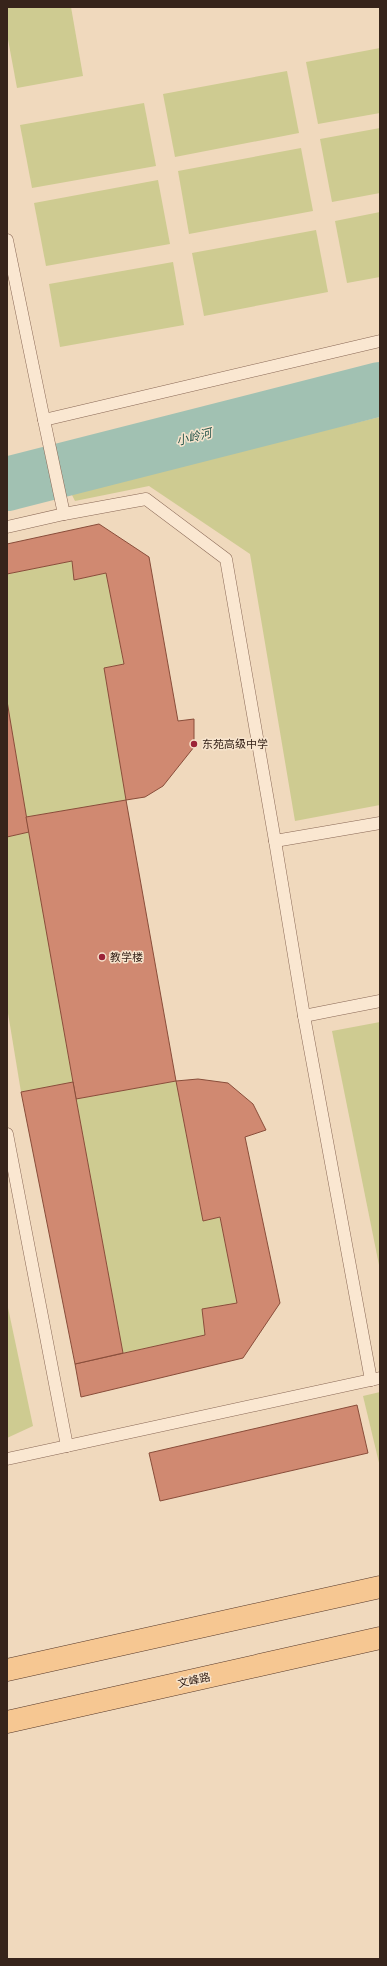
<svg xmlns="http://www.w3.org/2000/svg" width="387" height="1966" viewBox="0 0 387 1966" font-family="'Times New Roman','Noto Sans SC',serif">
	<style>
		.green { fill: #cecb91 }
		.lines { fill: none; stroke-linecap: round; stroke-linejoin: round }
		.river { stroke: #a1c1b2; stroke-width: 54 }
		.building { fill: #d08971; stroke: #894d3a }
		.service-casing { stroke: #896856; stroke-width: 13 }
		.primary-casing { stroke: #56382a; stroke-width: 23 }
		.service { stroke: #fae7d1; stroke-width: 12 }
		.primary { stroke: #f6c792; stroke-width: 22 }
		.poi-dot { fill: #9b2337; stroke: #f7e4cd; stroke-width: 1.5 }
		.labels { text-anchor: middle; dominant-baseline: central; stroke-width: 3; stroke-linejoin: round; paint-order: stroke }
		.poi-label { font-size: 11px; fill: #37241b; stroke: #f7e4cd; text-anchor: start }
		.street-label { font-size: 11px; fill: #37241b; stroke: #f7e4cd }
		.water-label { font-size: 12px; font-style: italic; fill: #29584d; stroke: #f7e4cd }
	</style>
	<rect width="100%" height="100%" fill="#f0d9bd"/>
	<g class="green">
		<path d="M7 7H71L83 76 17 88 7 34Z"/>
		<path d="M380 48V113L318 124 306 62Z"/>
		<path d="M287 71 299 133 175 157 163 94Z"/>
		<path d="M144 103 156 166 32 188 20 125Z"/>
		<path d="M380 128V193L332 202 320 139Z"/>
		<path d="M301 148 313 211 189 234 178 171Z"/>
		<path d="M158 180 170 244 46 266 34 203Z"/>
		<path d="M380 212V277L347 283 335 221Z"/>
		<path d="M316 230 328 292 204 316 192 253Z"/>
		<path d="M173 262 184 325 60 347 49 284Z"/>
		<path d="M380 417V805L295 821 250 554 149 486 75 501 70 491Z"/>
		<path d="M72 561 75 580 106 573 124 664 104 668 126 800 26 817 7 701V574Z"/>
		<path d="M29 832 73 1082 21 1092 7 1007V837Z"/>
		<path d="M380 1022V1270L332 1031Z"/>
		<path d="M176 1081 203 1221 220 1217 237 1303 202 1309 205 1335 123 1353 76 1099Z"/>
		<path d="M7 1303 33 1426 7 1438Z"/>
		<path d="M380 1392V1467L363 1396Z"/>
	</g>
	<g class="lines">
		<path class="river" d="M7 484 380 389"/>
	</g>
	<g class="building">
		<path d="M99 524 149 557 178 721 194 719V747L163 786 145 797 126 800 104 668 124 664 106 573 74 580 72 561 7 574V544Z"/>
		<path d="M7 701 29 832 7 837Z"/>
		<path d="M126 800 176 1081 76 1099 26 817Z"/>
		<path d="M198 1079 228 1083 253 1104 266 1130 245 1137 280 1303 243 1358 81 1397 75 1364 205 1335 202 1309 237 1303 220 1217 203 1221 176 1081Z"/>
		<path d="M73 1082 123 1353 75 1364 21 1092Z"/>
		<path d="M357 1405 368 1453 160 1501 149 1453Z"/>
	</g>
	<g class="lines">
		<g class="service-casing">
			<g id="service">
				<path d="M7 240 44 420 380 341"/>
				<path d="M44 420 64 514"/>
				<path d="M7 527 64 514 146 499 226 559 275 841 380 823"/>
				<path d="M275 841 304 1016 371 1380"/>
				<path d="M304 1016 380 1001"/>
				<path d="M7 1134 67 1446 380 1378"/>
				<path d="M7 1459 67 1446"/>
			</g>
		</g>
		<g class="primary-casing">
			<g id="primary">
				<path d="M7 1670 380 1587"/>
				<path d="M7 1722 380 1638"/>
			</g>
		</g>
		<use href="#service" class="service"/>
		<use href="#primary" class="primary"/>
	</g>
	<g class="poi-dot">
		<circle cx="194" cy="744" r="4"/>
		<circle cx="102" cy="957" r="4"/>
	</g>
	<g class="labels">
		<g class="poi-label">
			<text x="202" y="744">东苑高级中学</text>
			<text x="110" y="957">教学楼</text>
		</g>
		<g class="street-label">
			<text transform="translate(194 1680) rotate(-13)">文峰路</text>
		</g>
		<g class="water-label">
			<text transform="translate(194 437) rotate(-14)">小岭河</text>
		</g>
	</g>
	<rect width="387" height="1966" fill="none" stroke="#37241b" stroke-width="16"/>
</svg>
